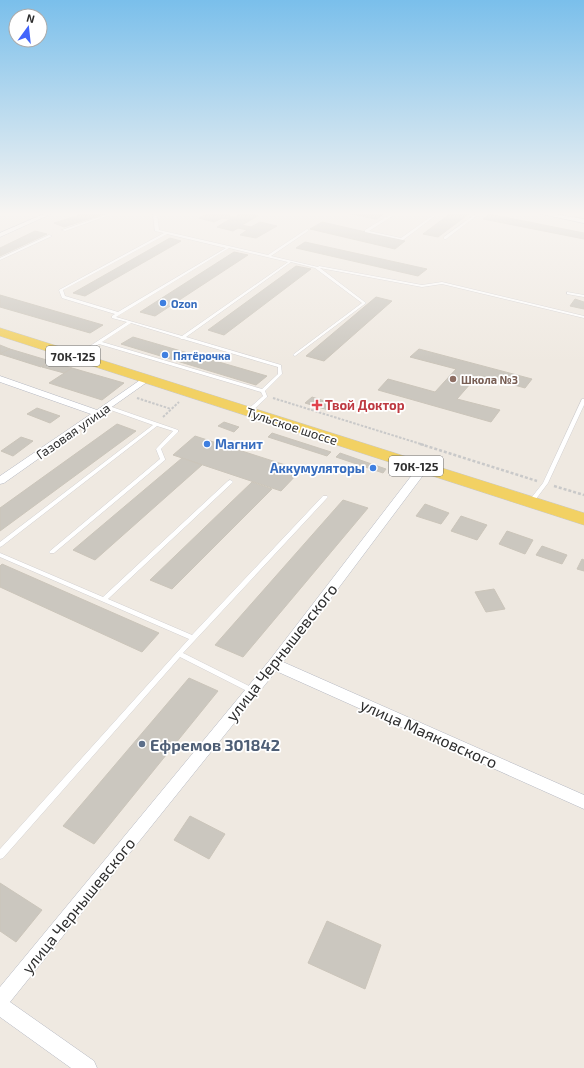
<svg xmlns="http://www.w3.org/2000/svg" width="584" height="1068" viewBox="0 0 584 1068" font-family="'Exo 2',sans-serif">
	<style>
		.building { fill: #cbc7bf; stroke: #cbc5ba }
		.lines { fill: none; stroke-linecap: round; stroke-linejoin: round }
		.service-casing { stroke: #b4b7c1; stroke-width: 0.5 }
		.minor-casing { stroke: #b4b7c1; stroke-width: 1 }
		.primary-casing { stroke: #c9c9c9; stroke-width: 1 }
		.path-far1 { stroke: #c9c9c9; stroke-width: 2; stroke-dasharray: 2.5 1.5; stroke-linecap: butt }
		.path { stroke: #c9c9c9; stroke-width: 2.5; stroke-dasharray: 3 2; stroke-linecap: butt }
		.service { fill: #fff; fill-rule: evenodd }
		.minor { fill: #fff; fill-rule: evenodd }
		.primary { fill: #f2d163; fill-rule: evenodd }
		.shop-dot { fill: #3f7fe0; stroke: #fff; stroke-width: 1.5 }
		.education-dot { fill: #8d6e63; stroke: #fff; stroke-width: 1.5 }
		.health-dot { fill: #e0444e; stroke: #fff; stroke-width: 1.5 }
		.service-dot { fill: #5c6f8a; stroke: #fff; stroke-width: 1.5 }
		.labels { text-anchor: middle; dominant-baseline: central; stroke-width: 3.5; stroke-linejoin: round; paint-order: stroke }
		.far-shop-label { font-size: 11px; font-weight: bold; fill: #366cbe; stroke: #fff; text-anchor: start }
		.far-education-label { font-size: 11px; font-weight: bold; fill: #785e54; stroke: #fff; text-anchor: start }
		.shield { fill: #fff; stroke: #6d6d6d; stroke-width: 1 }
		.shield-label { font-size: 12px; font-weight: bold; fill: #2e2e2e }
		.health-label { font-size: 13px; font-weight: bold; fill: #be3a42; stroke: #fff; text-anchor: start }
		.street-label { font-size: 13px; fill: #2e2e2e; stroke: #fff }
		.shop-label { font-size: 13px; font-weight: bold; fill: #366cbe; stroke: #fff; text-anchor: start }
		.near-street-label { font-size: 16px; fill: #2e2e2e; stroke: #fff }
		.near-service-label { font-size: 16px; font-weight: bold; fill: #4e5e75; stroke: #fff; text-anchor: start }
	</style>
	<rect width="100%" height="100%" fill="#efe9e1"/>
	<g class="building">
		<path d="M86 213H107L64 227 54 223Z"/>
		<path d="M209 213H231L226 215 234 217 242 213 258 216 242 225 251 227 260 222 277 226 256 238 240 235 247 230 238 228 233 231 217 227 230 219 222 218 214 222 199 218Z"/>
		<path d="M346 213H377L384 214 376 219Z"/>
		<path d="M451 213H470L438 237 423 234Z"/>
		<path d="M489 214 584 233V239L483 219Z"/>
		<path d="M322 222 405 241 395 249 310 229Z"/>
		<path d="M35 231 47 234 0 256V248Z"/>
		<path d="M170 238 181 241 85 296 73 293Z"/>
		<path d="M305 242 427 269 418 276 296 248Z"/>
		<path d="M234 252 248 255 155 316 140 312Z"/>
		<path d="M296 266 311 269 224 335 208 330Z"/>
		<path d="M0 295 103 325 90 333 0 307Z"/>
		<path d="M376 297 392 301 324 361 306 356Z"/>
		<path d="M575 299 584 302V309L570 306Z"/>
		<path d="M133 337 267 376 256 385 121 344Z"/>
		<path d="M0 345 10 349 0 354Z"/>
		<path d="M10 349 50 361 41 367 0 354Z"/>
		<path d="M419 349 532 379 525 388 478 375 457 399 500 410 491 422 378 390 388 379 435 392 456 369 410 357Z"/>
		<path d="M50 361 72 368 64 373 42 367Z"/>
		<path d="M72 368 124 383 102 400 49 383Z"/>
		<path d="M312 397 334 404 328 410 305 403Z"/>
		<path d="M37 408 60 416 50 423 27 414Z"/>
		<path d="M224 422 239 427 234 432 218 426Z"/>
		<path d="M117 424 136 431 0 531V508Z"/>
		<path d="M272 433 331 452 327 456 268 437Z"/>
		<path d="M195 436 301 470 281 491 173 455Z"/>
		<path d="M21 437 33 441 13 456 1 451Z"/>
		<path d="M340 453 386 469 383 473 336 457Z"/>
		<path d="M182 458 202 465 95 560 73 550Z"/>
		<path d="M252 482 272 489 172 589 150 580Z"/>
		<path d="M343 500 368 508 243 657 215 645Z"/>
		<path d="M425 504 449 513 441 524 416 516Z"/>
		<path d="M461 516 487 525 477 540 451 531Z"/>
		<path d="M507 531 533 540 525 554 499 544Z"/>
		<path d="M542 546 567 555 562 564 536 555Z"/>
		<path d="M582 559 584 560V571L577 569Z"/>
		<path d="M2 564 159 633 142 652 0 587V566Z"/>
		<path d="M494 589 505 609 486 612 475 592Z"/>
		<path d="M189 678 218 691 94 844 63 826Z"/>
		<path d="M190 816 225 834 209 859 174 840Z"/>
		<path d="M0 883 42 910 16 942 0 931Z"/>
		<path d="M327 921 381 945 365 989 308 963Z"/>
	</g>
	<g class="lines">
		<g class="service-casing">
			<g id="service">
				<path d="M111 213H115L65 231 62 230Z"/>
				<path d="M153 213H157L159 230 268 255 307 229 309 230 308 231 271 256 318 267 319 266 422 285 442 282 584 316V318L442 284 422 287 320 268 366 303 295 356 293 355 294 354 362 303 315 268 291 262 186 337 281 365 282 374 265 391 267 396V397L250 413H246V411L263 396 261 392 99 344 76 358H74L73 357 127 322 112 318V316L115 314 62 298 59 290 164 233 155 231ZM167 234 226 248 118 312 65 296 63 290ZM229 248 288 262 182 336 116 317ZM131 323 180 338 181 339H183L278 367V374L262 389 102 342Z"/>
				<path d="M389 213H397L369 231 401 238 436 213H439L403 240 365 232V230L391 214Z"/>
				<path d="M477 213H480L446 239H444V237Z"/>
				<path d="M49 235 52 236 0 260V258Z"/>
				<path d="M567 292 584 295V297L567 294Z"/>
				<path d="M582 399H584V405L548 483 533 503H529L528 502 543 483Z"/>
				<path d="M105 406H109L178 430V432L161 449 165 459V460L54 553H50L49 552 50 551 160 459 156 449 173 431 157 426 2 546 0 547V542L153 425 105 408Z"/>
				<path d="M230 480 232 481 233 482 232 483 108 599 192 635 323 496H327L328 497 327 498 183 653 253 688 254 690 253 692 251 693 249 692 180 657 3 858 0 859V849L189 639 0 557V553L103 597 228 481Z"/>
			</g>
		</g>
		<g class="minor-casing">
			<g id="minor">
				<path d="M46 213H53L0 237V233Z"/>
				<path d="M537 213H548L584 219V223Z"/>
				<path d="M0 376 97 410 143 378H149L150 380 4 483 0 484V476L91 414 0 382Z"/>
				<path d="M423 465 427 466 428 468 427 470 283 662 584 795V809L276 671 10 1002 94 1061 97 1068H71L0 1017V987L269 661 419 466Z"/>
			</g>
		</g>
		<g class="primary-casing">
			<path id="primary" d="M0 328 584 513V525L0 336Z"/>
		</g>
		<g class="path-far1">
			<path d="M137 398 171 409"/>
			<path d="M273 398 424 445"/>
			<path d="M163 417 179 402"/>
		</g>
		<g class="path">
			<path d="M420 444 537 481"/>
			<path d="M554 486 584 495"/>
		</g>
		<use href="#service" class="service"/>
		<use href="#minor" class="minor"/>
		<use href="#primary" class="primary"/>
	</g>
	<linearGradient id="sky" x2="0" y2="1"><stop stop-color="#7abfeb"/><stop offset="0.59" stop-color="#f8f5f2"/><stop offset="1" stop-color="#f8f5f2" stop-opacity="0"/></linearGradient>
	<rect width="584" height="362" fill="url(#sky)"/>
	<g class="shop-dot">
		<circle cx="163" cy="303" r="4"/>
		<circle cx="165" cy="355" r="4"/>
		<circle cx="207" cy="444" r="4"/>
		<circle cx="373" cy="468" r="4"/>
	</g>
	<circle class="education-dot" cx="453" cy="379" r="4"/>
	<path class="health-dot" d="M315 399h4v4h4v4h-4v4h-4v-4h-4v-4h4z"/>
	<circle class="service-dot" cx="142" cy="744" r="4"/>
	<g class="labels">
		<g class="far-shop-label">
			<text x="171" y="303">Ozon</text>
			<text x="173" y="355">Пятёрочка</text>
		</g>
		<g class="far-education-label">
			<text x="461" y="379">Школа №3</text>
		</g>
		<g class="shield">
			<rect x="46" y="346" width="54" height="20" rx="3"/>
			<rect x="389" y="456" width="54" height="20" rx="3"/>
		</g>
		<g class="shield-label">
			<text x="73" y="356">70К-125</text>
			<text x="416" y="466">70К-125</text>
		</g>
		<g class="health-label">
			<text x="325" y="405">Твой Доктор</text>
		</g>
		<g class="street-label">
			<text transform="translate(292 426) rotate(18)">Тульское шоссе</text>
			<text transform="translate(73 431) rotate(-35)">Газовая улица</text>
		</g>
		<g class="shop-label">
			<text x="215" y="444">Магнит</text>
			<text x="365" y="468" text-anchor="end">Аккумуляторы</text>
		</g>
		<g class="near-street-label">
			<text transform="translate(281 652) rotate(-52)">улица Чернышевского</text>
			<text transform="translate(429 733) rotate(24)">улица Маяковского</text>
			<text transform="translate(78 905) rotate(-51)">улица Чернышевского</text>
		</g>
		<g class="near-service-label">
			<text x="150" y="744">Ефремов 301842</text>
		</g>
	</g>
	<g transform="translate(28 28) rotate(15)"><circle r="19" fill="#ffffff" stroke="#ababab"/>
	<path d="M0-3L7 15L0 10L-7 15Z" fill="#4264fb"/>
	<text y="-6" font-size="11" font-weight="bold" text-anchor="middle" fill="#2e2e2e">N</text>
	</g>
</svg>
